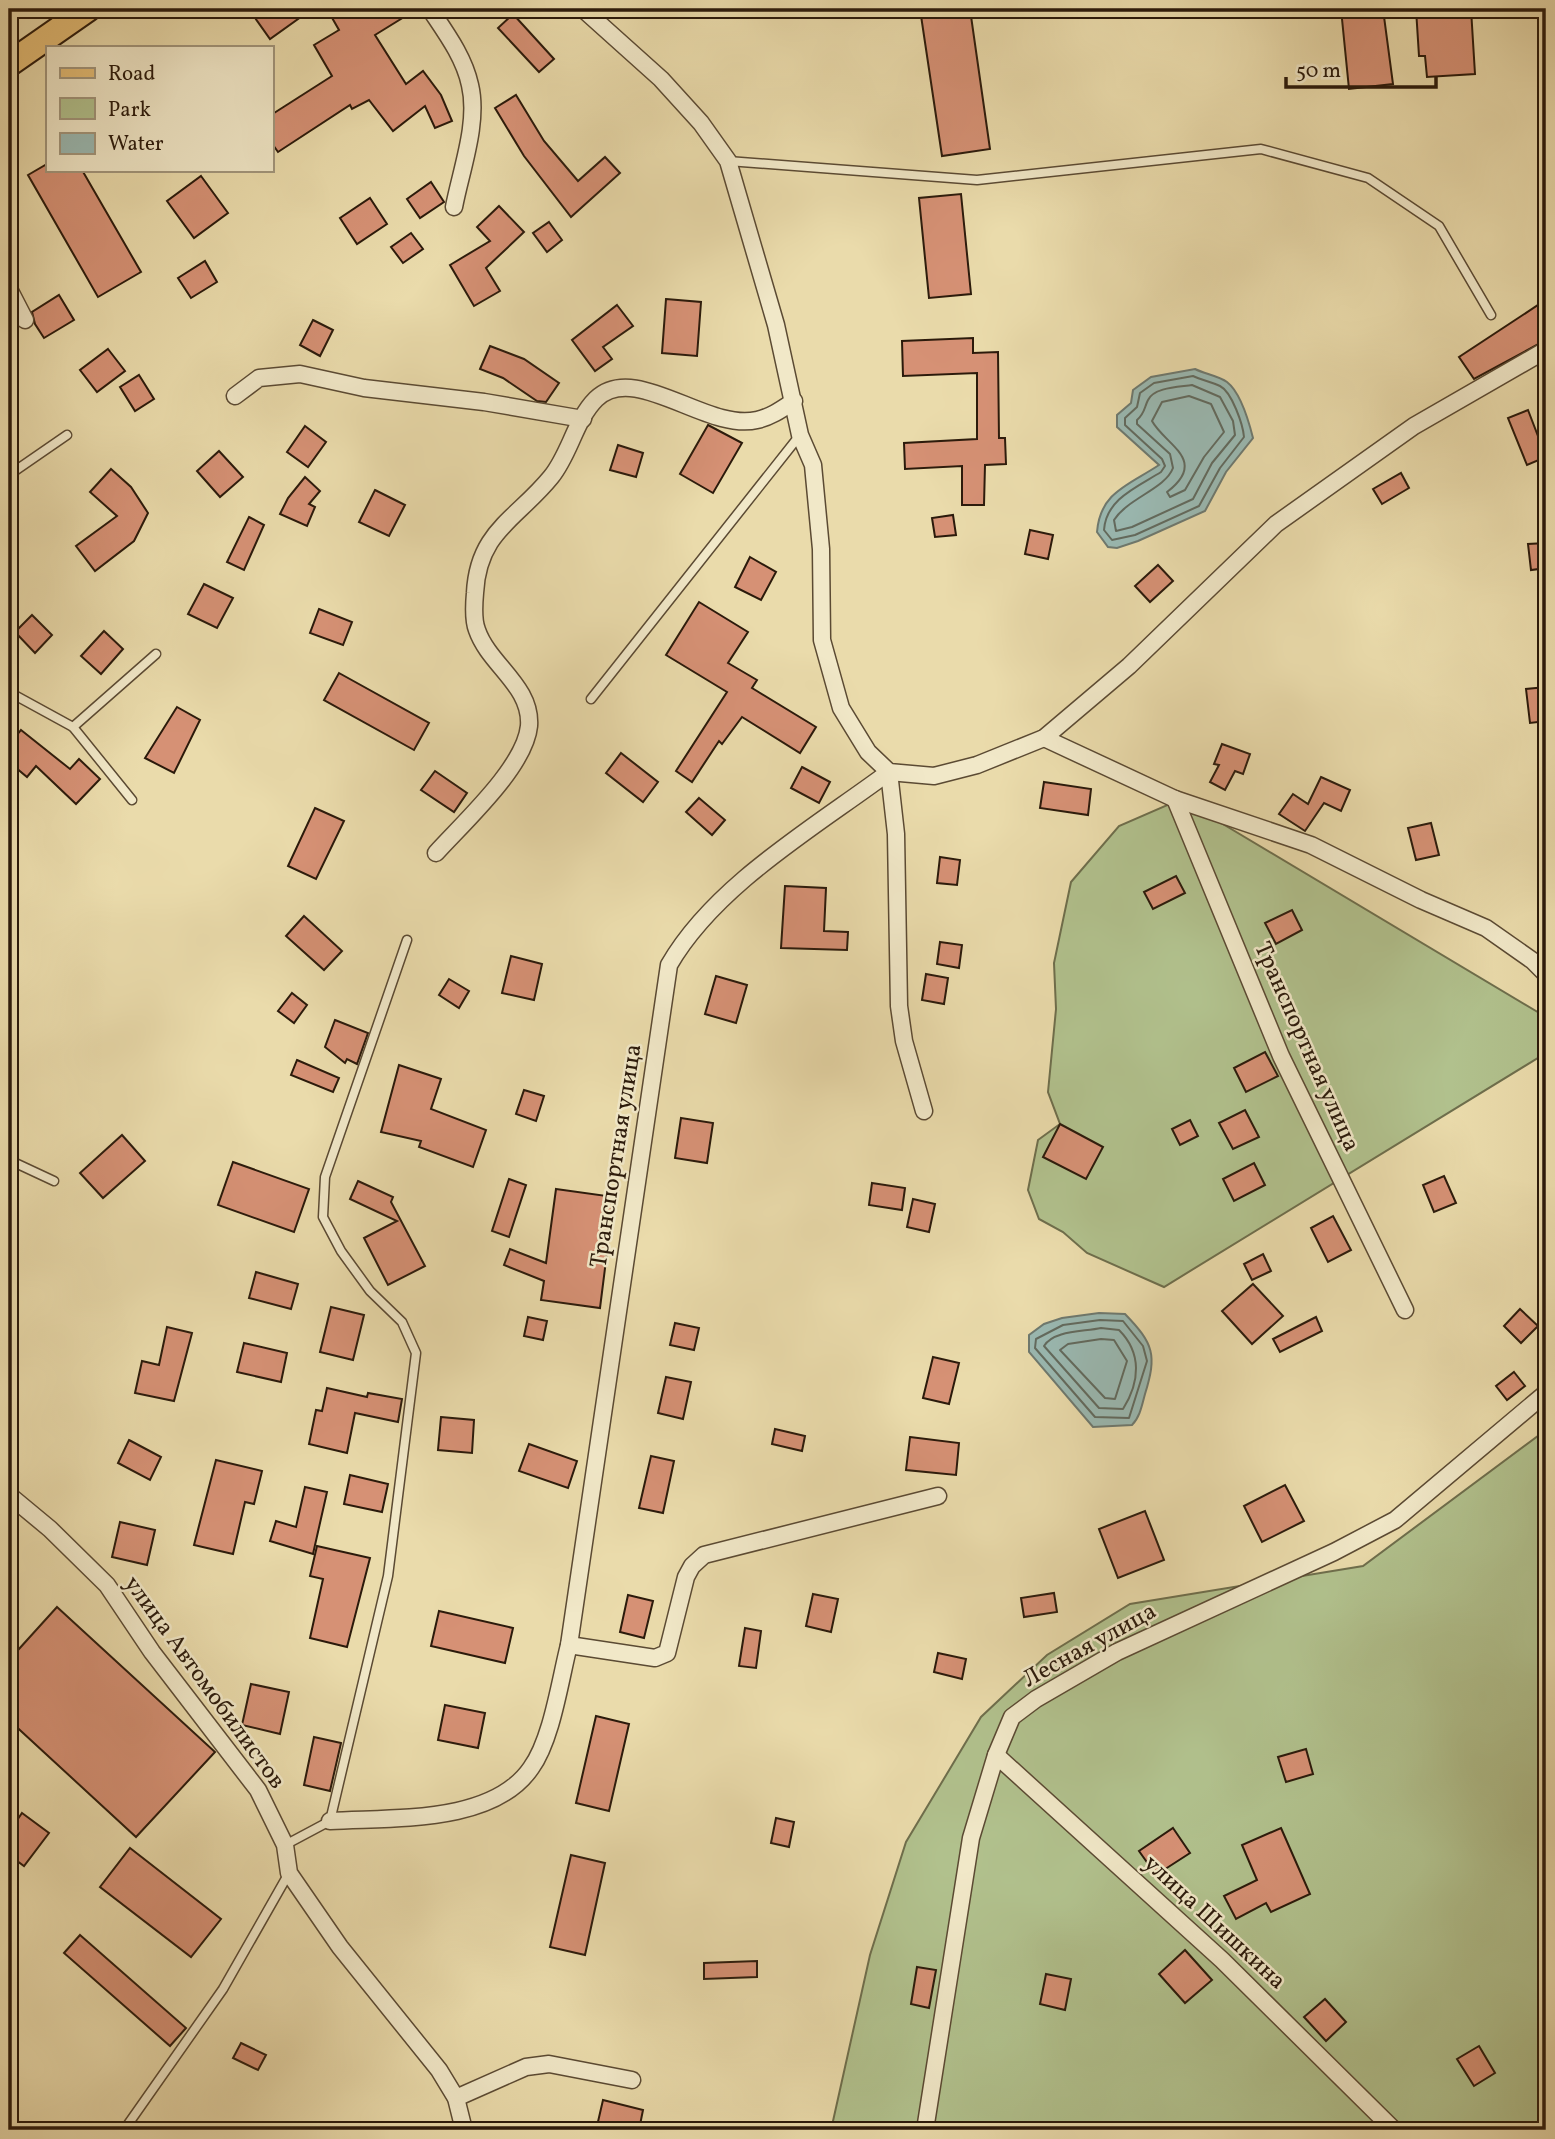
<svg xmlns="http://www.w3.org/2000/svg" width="1555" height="2139" viewBox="0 0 1555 2139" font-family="Vollkorn,serif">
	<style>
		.green { fill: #b1c18d; stroke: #6e6e4c; stroke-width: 2 }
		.water { fill: #9ab9b2; stroke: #6e796f; stroke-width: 2 }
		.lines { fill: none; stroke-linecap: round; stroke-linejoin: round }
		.shore { stroke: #626a5e; stroke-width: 2 }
		.building { fill: #d69175; stroke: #2b1a0b; stroke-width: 2 }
		.lane-casing { stroke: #5b4a33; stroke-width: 11 }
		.street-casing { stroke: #5b4a33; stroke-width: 19 }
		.primary-casing { stroke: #2b1a0b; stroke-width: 28 }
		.lane { stroke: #f1e8c8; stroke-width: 8 }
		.street { stroke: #f1e8c8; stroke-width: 16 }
		.primary { stroke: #e5be76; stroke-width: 24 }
		.labels { text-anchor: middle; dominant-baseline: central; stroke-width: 5; stroke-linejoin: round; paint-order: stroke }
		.street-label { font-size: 24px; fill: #2b1a0b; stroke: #f1e8c8 }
	</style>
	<rect width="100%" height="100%" fill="#eadbab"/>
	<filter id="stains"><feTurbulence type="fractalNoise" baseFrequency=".00286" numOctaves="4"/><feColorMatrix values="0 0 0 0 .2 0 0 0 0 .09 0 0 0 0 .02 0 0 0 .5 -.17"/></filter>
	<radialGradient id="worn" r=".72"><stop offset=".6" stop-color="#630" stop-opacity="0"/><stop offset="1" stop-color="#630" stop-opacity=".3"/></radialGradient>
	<g class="green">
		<path d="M1181 799 1546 1017V1053L1164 1287 1087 1253 1063 1232 1039 1219 1028 1190 1038 1140 1060 1124 1048 1092 1056 1009 1054 963 1071 882 1119 826Z"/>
		<path d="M1546 1430V2130H831L870 1955 906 1842 981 1717 1047 1655 1130 1604 1363 1566Z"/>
	</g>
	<g class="water">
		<path d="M1195 369C1205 374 1219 376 1227 382 1240 392 1249 422 1253 438L1226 472 1205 511 1138 541 1117 548 1108 547 1097 532C1100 492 1129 485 1159 465L1117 427V415L1131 403 1133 390 1151 377Z"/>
		<path d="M1099 1313 1125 1314C1154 1344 1157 1355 1145 1394 1142 1405 1140 1417 1132 1425L1093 1427 1029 1352V1335L1044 1324 1062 1318Z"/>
	</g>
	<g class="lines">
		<g class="shore">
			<path d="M1193 376C1201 380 1212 382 1220 386 1232 392 1243 425 1244 437L1220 468 1199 506 1135 535 1112 540 1104 530C1106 499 1137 487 1161 472L1165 466 1162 459 1125 425V418L1137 407 1140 393 1154 383Z"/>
			<path d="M1192 385 1220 397 1233 421 1235 435 1212 463 1193 499 1132 527 1116 531 1114 520C1128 498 1165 489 1173 468L1170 454 1137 424V420C1145 413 1144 408 1148 400 1154 387 1180 387 1192 385Z"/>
			<path d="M1189 396 1211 404 1224 432 1204 457 1185 490 1170 497 1167 492C1209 460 1165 445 1152 421L1162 402Z"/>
			<path d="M1100 1320 1123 1321 1143 1346 1147 1361 1129 1418 1095 1417 1035 1348 1036 1339 1063 1325Z"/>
			<path d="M1101 1328 1119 1330C1142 1353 1140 1382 1123 1409L1099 1408 1044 1346C1054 1330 1083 1332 1101 1328Z"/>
			<path d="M1101 1339 1114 1340 1127 1361 1115 1399 1105 1398 1060 1350 1068 1344Z"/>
		</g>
	</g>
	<g class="building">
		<path d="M261 9H312L270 39 253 15Z"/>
		<path d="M327 9H417L375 35 406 84 423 71 441 95 452 121 435 128 425 106 393 131 369 100 352 109 350 105 278 152 271 142V115L332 76 314 45 339 30Z"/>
		<path d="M920 9H970L990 149 942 156Z"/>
		<path d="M1341 9H1383L1393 84 1349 89Z"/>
		<path d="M1416 9H1471L1475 74 1427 77 1425 56H1419Z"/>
		<path d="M513 14 554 59 539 72 498 28Z"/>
		<path d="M516 95 544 141 578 181 605 157 620 173 571 217 524 156 495 108Z"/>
		<path d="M47 164V170H82L141 272 98 297 28 175Z"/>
		<path d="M201 176 228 213 194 238 167 201Z"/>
		<path d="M431 182 444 202 420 218 407 199Z"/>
		<path d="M961 194 971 294 929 298 919 198Z"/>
		<path d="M370 198 387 224 357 244 340 218Z"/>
		<path d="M499 206 524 232 486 268 500 291 474 306 450 265 490 241 477 227Z"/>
		<path d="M549 222 562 240 547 252 533 233Z"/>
		<path d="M411 233 423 249 403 263 391 247Z"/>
		<path d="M205 261 217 282 191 298 178 278Z"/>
		<path d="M59 295 74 320 44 338 35 324 32 312Z"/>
		<path d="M666 299 701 302 697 356 662 353Z"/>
		<path d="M617 305 633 326 603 347 612 359 595 371 572 340Z"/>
		<path d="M1538 305 1546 317V340L1474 379 1459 357Z"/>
		<path d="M313 320 333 330 320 356 300 345Z"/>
		<path d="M973 338V353L998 352 999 438H1005L1006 464 985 465 984 505H962V466L905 469 904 443 977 439V373L903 376 902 341Z"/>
		<path d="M490 346 524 359 559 383 546 402 537 401 503 378 480 369Z"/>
		<path d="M108 349 125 371 97 392 80 370Z"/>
		<path d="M139 375 154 399 135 411 120 387Z"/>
		<path d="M1528 410 1546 457 1527 465 1508 418Z"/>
		<path d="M708 425 742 443 713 493 680 474Z"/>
		<path d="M305 426 326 442 308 467 287 452Z"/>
		<path d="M618 445 643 453 636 477 610 470Z"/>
		<path d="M219 451 243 477 220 497 197 471Z"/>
		<path d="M111 469 131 487 148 513 134 541 95 571 76 546 117 516 90 492Z"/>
		<path d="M1401 473 1409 488 1382 504 1373 489Z"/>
		<path d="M305 477 320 491 309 504 315 507 307 526 280 514 288 498Z"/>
		<path d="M375 490 405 505 389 536 359 522Z"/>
		<path d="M953 515 956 535 935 537 932 518Z"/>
		<path d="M249 517 264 525 244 570 227 562Z"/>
		<path d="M1030 530 1053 535 1048 559 1025 554Z"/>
		<path d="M1546 543V568L1531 570 1528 544Z"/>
		<path d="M750 557 776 572 761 600 735 587Z"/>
		<path d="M1158 565 1173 581 1150 602 1135 586Z"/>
		<path d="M204 584 233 598 217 628 188 614Z"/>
		<path d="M699 602 748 632 728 663 757 680 752 688 816 727 800 753 742 717 722 744 719 741 692 782 676 771 727 692 666 655Z"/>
		<path d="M319 609 352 622 343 645 310 633Z"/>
		<path d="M32 615 52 635 35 653 15 632Z"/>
		<path d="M104 631 123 649 101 674 81 656Z"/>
		<path d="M339 673 429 723 414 750 324 700Z"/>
		<path d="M1546 687V721L1530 723 1526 689Z"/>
		<path d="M177 707 200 720 174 773 145 758Z"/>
		<path d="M21 730 70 769 79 759 100 779 76 804 36 766 27 777 9 762V745Z"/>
		<path d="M1222 744 1250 754 1243 774 1235 771 1225 790 1210 782 1219 765 1214 764Z"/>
		<path d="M621 753 658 782 643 802 606 773Z"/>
		<path d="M802 767 830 782 819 803 791 788Z"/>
		<path d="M435 771 467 793 454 812 421 790Z"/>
		<path d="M1321 777 1350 790 1341 811 1324 803 1305 831 1279 814 1293 794 1308 804Z"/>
		<path d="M1044 782 1091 789 1088 815 1040 808Z"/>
		<path d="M699 798 725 820 712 835 686 812Z"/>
		<path d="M315 808 344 821 316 879 288 866Z"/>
		<path d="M1431 823 1439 855 1416 860 1408 828Z"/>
		<path d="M940 857 960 860 957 885 937 883Z"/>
		<path d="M1176 876 1185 893 1153 909 1144 892Z"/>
		<path d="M785 886 826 888 824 931 848 932 847 950 781 948Z"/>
		<path d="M1292 910 1302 930 1276 944 1265 923Z"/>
		<path d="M304 916 342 951 324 970 286 936Z"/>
		<path d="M940 942 962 945 959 968 937 964Z"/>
		<path d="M511 956 542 964 534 1000 502 993Z"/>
		<path d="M926 974 948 978 944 1004 922 1000Z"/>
		<path d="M716 976 747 985 736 1023 705 1014Z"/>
		<path d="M449 979 469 991 459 1008 439 995Z"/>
		<path d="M292 993 307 1005 294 1023 278 1011Z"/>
		<path d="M335 1020 368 1033 357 1064 347 1059 345 1063 325 1047Z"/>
		<path d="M1265 1052 1278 1076 1246 1092 1234 1068Z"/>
		<path d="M297 1060 339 1078 333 1092 291 1075Z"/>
		<path d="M399 1065 441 1079 431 1109 486 1130 473 1167 419 1147 421 1141 381 1132Z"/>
		<path d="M524 1090 544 1096 536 1121 516 1114Z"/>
		<path d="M1245 1110 1259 1137 1233 1149 1219 1123Z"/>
		<path d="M681 1118 713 1123 707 1163 675 1158Z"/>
		<path d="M1190 1120 1198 1136 1180 1145 1172 1129Z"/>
		<path d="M1060 1124 1103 1147 1086 1179 1043 1157Z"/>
		<path d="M122 1135 145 1161 103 1198 80 1173Z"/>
		<path d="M233 1162 309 1189 294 1232 218 1205Z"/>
		<path d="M1254 1163 1265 1185 1234 1201 1223 1179Z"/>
		<path d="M1444 1176 1456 1203 1434 1212 1423 1185Z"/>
		<path d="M509 1179 526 1185 509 1237 492 1231Z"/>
		<path d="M358 1181 393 1197 391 1202 425 1266 388 1285 364 1238 397 1221 350 1199Z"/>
		<path d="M872 1183 905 1188 902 1210 869 1205Z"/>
		<path d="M556 1189 614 1197 600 1308 541 1300 544 1281 504 1265 510 1249 546 1263Z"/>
		<path d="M913 1199 935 1204 929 1232 907 1227Z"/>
		<path d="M1333 1216 1351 1250 1328 1262 1311 1228Z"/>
		<path d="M1263 1254 1271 1271 1252 1280 1244 1264Z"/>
		<path d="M256 1272 298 1284 291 1309 249 1298Z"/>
		<path d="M1253 1284 1283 1316 1252 1344 1222 1311Z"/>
		<path d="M331 1307 364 1315 353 1360 320 1352Z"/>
		<path d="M1520 1309 1538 1326 1521 1343 1504 1326Z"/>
		<path d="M528 1317 547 1321 543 1340 524 1336Z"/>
		<path d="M1316 1317 1322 1331 1280 1352 1273 1339Z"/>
		<path d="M675 1323 699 1328 694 1350 670 1345Z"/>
		<path d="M167 1327 192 1333 174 1401 135 1393 142 1361 159 1365Z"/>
		<path d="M244 1343 287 1353 281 1382 237 1372Z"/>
		<path d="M933 1357 959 1363 949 1404 923 1398Z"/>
		<path d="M1514 1372 1525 1386 1507 1400 1496 1386Z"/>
		<path d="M666 1377 691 1382 683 1419 658 1413Z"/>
		<path d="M327 1388 367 1397 368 1393 402 1399 398 1422 355 1413 347 1453 309 1444 316 1410 322 1411Z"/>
		<path d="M441 1417 474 1420 472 1453 438 1450Z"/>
		<path d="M775 1429 805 1436 802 1451 772 1444Z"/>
		<path d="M910 1437 959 1443 956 1475 906 1470Z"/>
		<path d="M129 1440 161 1457 150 1480 118 1463Z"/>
		<path d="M529 1444 577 1461 568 1488 519 1471Z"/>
		<path d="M651 1456 674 1461 663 1513 639 1508Z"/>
		<path d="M216 1460 262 1471 254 1504 245 1502 233 1554 194 1545Z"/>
		<path d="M350 1475 388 1484 382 1512 344 1504Z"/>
		<path d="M1285 1485 1304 1521 1262 1542 1244 1506Z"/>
		<path d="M305 1487 327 1492 313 1554 270 1541 276 1521 296 1527Z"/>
		<path d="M1145 1511 1164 1560 1118 1578 1099 1529Z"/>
		<path d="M120 1522 155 1530 147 1565 112 1557Z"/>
		<path d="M317 1546 370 1558 347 1647 310 1638 323 1579 310 1576Z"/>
		<path d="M1054 1593 1057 1612 1024 1617 1021 1598Z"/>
		<path d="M813 1594 838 1599 831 1632 806 1626Z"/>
		<path d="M628 1595 653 1601 644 1638 620 1632Z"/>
		<path d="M57 1607 215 1752 136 1837 9 1720V1660Z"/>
		<path d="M439 1611 513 1628 505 1663 431 1646Z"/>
		<path d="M745 1628 761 1631 756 1668 739 1666Z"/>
		<path d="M938 1653 966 1659 962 1679 934 1672Z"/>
		<path d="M251 1684 289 1692 280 1734 242 1725Z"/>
		<path d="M445 1705 485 1713 478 1748 438 1740Z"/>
		<path d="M596 1716 629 1724 609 1811 576 1803Z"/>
		<path d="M314 1737 341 1743 330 1791 304 1785Z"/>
		<path d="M1306 1749 1313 1774 1286 1782 1278 1757Z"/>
		<path d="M22 1813 49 1833 24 1866 9 1855V1832Z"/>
		<path d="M776 1818 794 1822 789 1847 771 1843Z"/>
		<path d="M1173 1828 1190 1853 1156 1875 1139 1851Z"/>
		<path d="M1281 1828 1310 1894 1271 1912 1266 1903 1236 1919 1224 1896 1257 1880 1242 1845Z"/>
		<path d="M130 1848 221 1919 191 1957 100 1887Z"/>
		<path d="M571 1855 605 1863 585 1955 550 1947Z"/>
		<path d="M80 1935 186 2028 170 2046 64 1953Z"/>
		<path d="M1185 1950 1212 1980 1185 2003 1159 1974Z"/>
		<path d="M757 1961V1977L704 1979V1963Z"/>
		<path d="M917 1967 936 1970 929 2008 911 2004Z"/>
		<path d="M1046 1974 1071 1979 1065 2010 1040 2004Z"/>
		<path d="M1325 1999 1346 2022 1326 2041 1304 2017Z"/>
		<path d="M241 2043 266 2055 258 2070 233 2058Z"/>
		<path d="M1479 2046 1495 2073 1474 2086 1457 2059Z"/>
		<path d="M603 2100 643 2110 639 2130 597 2126Z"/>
	</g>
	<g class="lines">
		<g class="lane-casing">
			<g id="lane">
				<path d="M52 9 60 25"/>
				<path d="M728 161 977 180 1261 149 1368 178 1439 226 1491 315"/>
				<path d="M9 475 67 435"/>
				<path d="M9 692 73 727 132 800"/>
				<path d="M591 699 800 435"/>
				<path d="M73 727 156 654"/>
				<path d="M9 1160 54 1181"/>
				<path d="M285 1845 330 1821 388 1576 416 1353 402 1322 370 1291 341 1251 323 1217 325 1177 407 940"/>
				<path d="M124 2130 223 1989 289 1873"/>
			</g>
		</g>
		<g class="street-casing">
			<g id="street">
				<path d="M430 9C446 33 464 57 470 85 479 123 461 170 454 207"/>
				<path d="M583 9 661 79 701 123 728 161 776 325 800 435 813 465 821 549 822 640 841 708 868 752 889 772 934 776 977 765 1044 738 1129 666 1276 524 1414 426 1546 350"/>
				<path d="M9 289 25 320"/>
				<path d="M235 396 259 378 300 374 364 388 484 402 583 419"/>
				<path d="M1044 738 1175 799 1311 845 1421 900 1486 928 1533 961 1546 974"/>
				<path d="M889 772 896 834 899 1006 904 1041 924 1111"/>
				<path d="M1175 799 1281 1056 1405 1310"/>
				<path d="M436 853C463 823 525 767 529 726 532 686 489 665 477 630 473 620 474 604 475 593 478 531 517 519 551 477 570 454 575 420 596 399 635 361 707 432 757 420 771 417 782 409 794 401"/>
				<path d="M9 1495 50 1529 107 1585 152 1652 258 1790 285 1845 289 1873 340 1947 439 2070 456 2098 464 2130"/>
				<path d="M569 1645 655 1658 667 1653 686 1577 692 1566 704 1555 938 1496"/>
				<path d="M996 1755 1222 1960 1394 2130"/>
				<path d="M330 1821C391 1817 492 1825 531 1768 552 1739 560 1680 569 1645L669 965C715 885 815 827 889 772"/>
				<path d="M456 2098 526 2067 549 2064 632 2080"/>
				<path d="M925 2130 971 1838 996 1755 1012 1717 1036 1699 1117 1652 1334 1552 1395 1520 1546 1393"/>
			</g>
		</g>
		<g class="primary-casing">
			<path id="primary" d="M9 64 88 9"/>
		</g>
		<use href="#lane" class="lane"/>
		<use href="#street" class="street"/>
		<use href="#primary" class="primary"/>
	</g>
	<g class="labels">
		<g class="street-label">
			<text transform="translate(1306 1047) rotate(66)">Транспортная улица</text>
			<text transform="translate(617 1156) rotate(-81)">Транспортная улица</text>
			<text transform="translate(1090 1646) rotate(-29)">Лесная улица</text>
			<text transform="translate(204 1683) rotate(54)">улица Автомобилистов</text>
			<text transform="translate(1214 1923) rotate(43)">улица Шишкина</text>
		</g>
	</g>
	<rect width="1555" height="2139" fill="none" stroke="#eadbab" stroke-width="35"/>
	<rect x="10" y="10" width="1534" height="2118" fill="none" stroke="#2b1a0b" stroke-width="3.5"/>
	<rect x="18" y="18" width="1520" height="2104" fill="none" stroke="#2b1a0b" stroke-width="2"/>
	<rect x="46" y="46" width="228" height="126" fill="#f1e8c8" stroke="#a2967c" stroke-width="2"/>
	<rect x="60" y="68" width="35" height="10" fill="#e5be76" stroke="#a2967c" stroke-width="2"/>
	<text x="108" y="80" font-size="21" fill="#2b1a0b">Road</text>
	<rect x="60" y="98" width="35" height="21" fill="#b1c18d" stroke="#a2967c" stroke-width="2"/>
	<text x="108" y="116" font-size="21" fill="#2b1a0b">Park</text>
	<rect x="60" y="133" width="35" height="21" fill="#9ab9b2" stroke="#a2967c" stroke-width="2"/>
	<text x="108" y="150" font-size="21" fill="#2b1a0b">Water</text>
	<path d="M1286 77v10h150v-10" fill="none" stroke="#2b1a0b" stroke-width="3.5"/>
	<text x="1296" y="77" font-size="21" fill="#2b1a0b" stroke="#f1e8c8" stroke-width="5" paint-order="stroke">50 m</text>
	<rect width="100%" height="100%" filter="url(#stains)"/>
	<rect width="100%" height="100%" fill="url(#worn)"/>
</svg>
